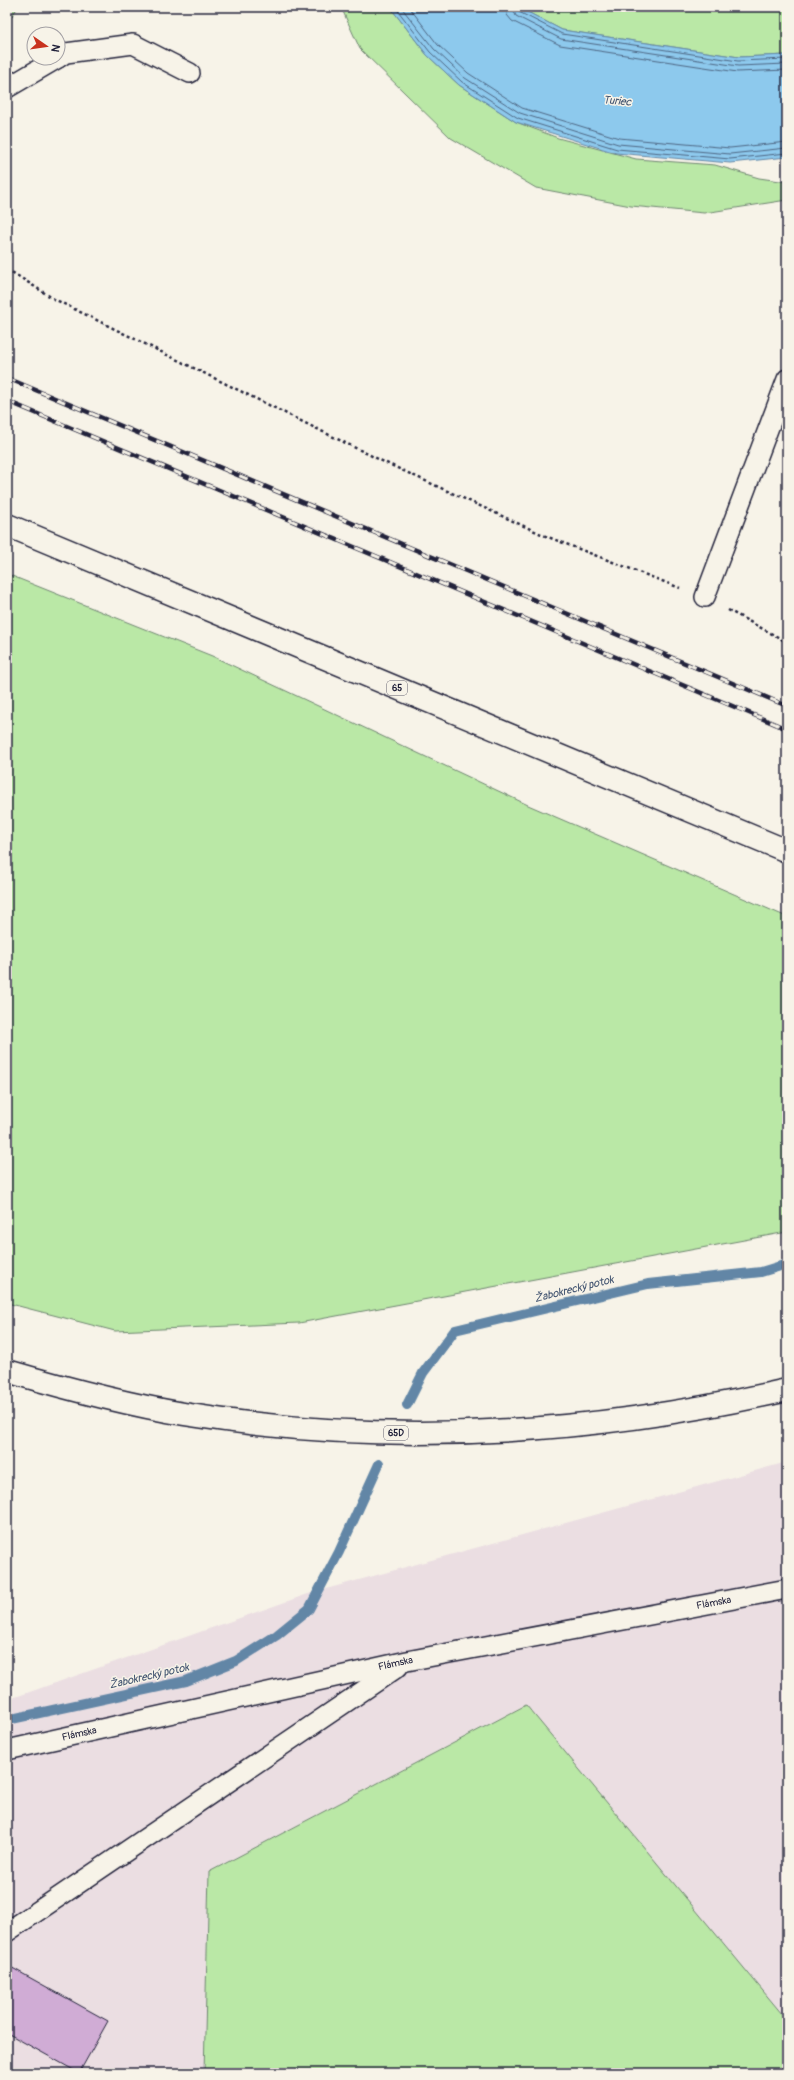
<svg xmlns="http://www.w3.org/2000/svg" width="794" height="2080" viewBox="0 0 794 2080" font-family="Pangolin,sans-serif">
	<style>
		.built { fill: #ebdee2 }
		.green { fill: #bae8a6; stroke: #6e8570 }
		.water { fill: #8dc9ed; stroke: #6286a6 }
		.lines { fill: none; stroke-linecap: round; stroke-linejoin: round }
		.shore { stroke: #4d6582; stroke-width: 1 }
		.stream { stroke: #6286a6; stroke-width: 10 }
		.building { fill: #d0acd5; stroke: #22223b }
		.service-casing { stroke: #22223b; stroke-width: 22 }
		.primary-casing { stroke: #22223b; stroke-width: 25 }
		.path { stroke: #22223b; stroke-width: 2.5; stroke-dasharray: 3 3; stroke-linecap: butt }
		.service { stroke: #f7f3e8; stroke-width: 19 }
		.primary { stroke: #f7f3e8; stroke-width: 22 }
		.rail-casing { stroke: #22223b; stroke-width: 4.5 }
		.rail { stroke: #f7f3e8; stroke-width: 3; stroke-dasharray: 9; stroke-linecap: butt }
		.labels { text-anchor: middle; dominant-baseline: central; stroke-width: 3; stroke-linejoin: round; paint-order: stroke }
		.shield { fill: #f7f3e8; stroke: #62616f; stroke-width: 1 }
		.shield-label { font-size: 9px; font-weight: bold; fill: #22223b }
		.street-label { font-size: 10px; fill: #22223b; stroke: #f7f3e8 }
		.water-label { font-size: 11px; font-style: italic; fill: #425470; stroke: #f7f3e8 }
	</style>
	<rect width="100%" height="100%" fill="#f7f3e8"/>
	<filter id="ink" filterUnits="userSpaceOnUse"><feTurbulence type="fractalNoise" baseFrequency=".025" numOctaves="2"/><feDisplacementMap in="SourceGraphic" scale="8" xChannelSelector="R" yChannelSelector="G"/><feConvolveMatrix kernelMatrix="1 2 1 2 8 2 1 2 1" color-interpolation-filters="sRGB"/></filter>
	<g filter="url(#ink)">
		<path class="built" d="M787 1462V2020L525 1705 209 1872 204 2073H7V1700L308 1594Z"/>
		<g class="green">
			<path d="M7 7H18L7 23Z"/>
			<path d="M341 7H390L427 55 459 85 516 122 558 138 636 159 715 165 759 178 787 182V200L704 213 631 206 536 188 451 138 360 49Z"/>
			<path d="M518 7H787V55L739 57 562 30Z"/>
			<path d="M7 574 212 656 528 805 787 917V1232L299 1323 115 1331 7 1303Z"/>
			<path d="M526 1705 787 2020V2073H204L209 1872Z"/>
		</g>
		<path class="water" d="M390 7H518L562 30 739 57 787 55V157L730 163 616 153 516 122 459 85 427 55Z"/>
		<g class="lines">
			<g class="shore">
				<path d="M395 7 430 52 462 82 518 118 617 149 730 159 787 153"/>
				<path d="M401 7 434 49 465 78 520 113 618 144 730 154 787 148"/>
				<path d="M409 7 438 45 468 73 522 108 619 138 730 148 787 142"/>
				<path d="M506 7 507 15 512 21 560 45 737 72 787 70"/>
				<path d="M512 7 516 16 561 39 738 66 787 64"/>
				<path d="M517 7 519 12 562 34 738 61 787 59"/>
			</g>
			<g class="stream">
				<path d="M407 1405 423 1373 455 1330 648 1284 761 1272 787 1264"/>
				<path d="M7 1720 186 1681 236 1661 277 1635 309 1609 339 1552 379 1464"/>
			</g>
		</g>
		<path class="building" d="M7 1965 108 2021 79 2073 7 2033Z"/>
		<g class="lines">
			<g class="service-casing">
				<g id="service">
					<path d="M58 58 66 53 133 44 190 73"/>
					<path d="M7 88 58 58"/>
					<path d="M705 597 787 379"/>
					<path id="s1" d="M7 1750 407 1661 787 1589"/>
					<path d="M7 1932 398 1667"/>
				</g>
			</g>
			<g class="primary-casing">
				<g id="primary">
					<path d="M7 525 787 851"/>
					<path d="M7 1371C65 1388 124 1404 184 1414 385 1447 589 1435 787 1390"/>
				</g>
			</g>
			<g class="path">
				<path d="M7 269 54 299 380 460 548 537 680 588"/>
				<path d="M728 610 787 642"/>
			</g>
			<use href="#service" class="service"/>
			<use href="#primary" class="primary"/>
			<g class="rail-casing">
				<g id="rail">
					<path d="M7 378 787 706"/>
					<path d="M7 401 787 729"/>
				</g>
			</g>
			<use href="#rail" class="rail"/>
		</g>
	</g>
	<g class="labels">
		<g class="shield">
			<rect x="387" y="681" width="20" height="14" rx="3"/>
			<rect x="384" y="1426" width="24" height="14" rx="3"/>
		</g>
		<g class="shield-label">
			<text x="397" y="688">65</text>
			<text x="396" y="1433">65D</text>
		</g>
		<g class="street-label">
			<text stroke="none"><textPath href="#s1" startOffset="722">Flámska</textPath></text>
			<text stroke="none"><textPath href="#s1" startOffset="398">Flámska</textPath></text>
			<text stroke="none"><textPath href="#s1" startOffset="74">Flámska</textPath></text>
		</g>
		<g class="water-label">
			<text transform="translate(617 101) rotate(5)">Turiec</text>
			<text transform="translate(574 1289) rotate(-14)">Žabokrecký potok</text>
			<text transform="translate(149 1676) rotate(-13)">Žabokrecký potok</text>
		</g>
	</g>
	<rect width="794" height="2080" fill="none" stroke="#f7f3e8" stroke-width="24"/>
	<rect x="12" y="12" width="770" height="2056" fill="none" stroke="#22223b" stroke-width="1.5" filter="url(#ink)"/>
	<g transform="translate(46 46) rotate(103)"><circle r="19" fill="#f7f3e8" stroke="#a29fa3"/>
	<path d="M0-3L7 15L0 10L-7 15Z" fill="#c8321e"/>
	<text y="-6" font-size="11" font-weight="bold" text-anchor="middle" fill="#22223b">N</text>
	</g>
</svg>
